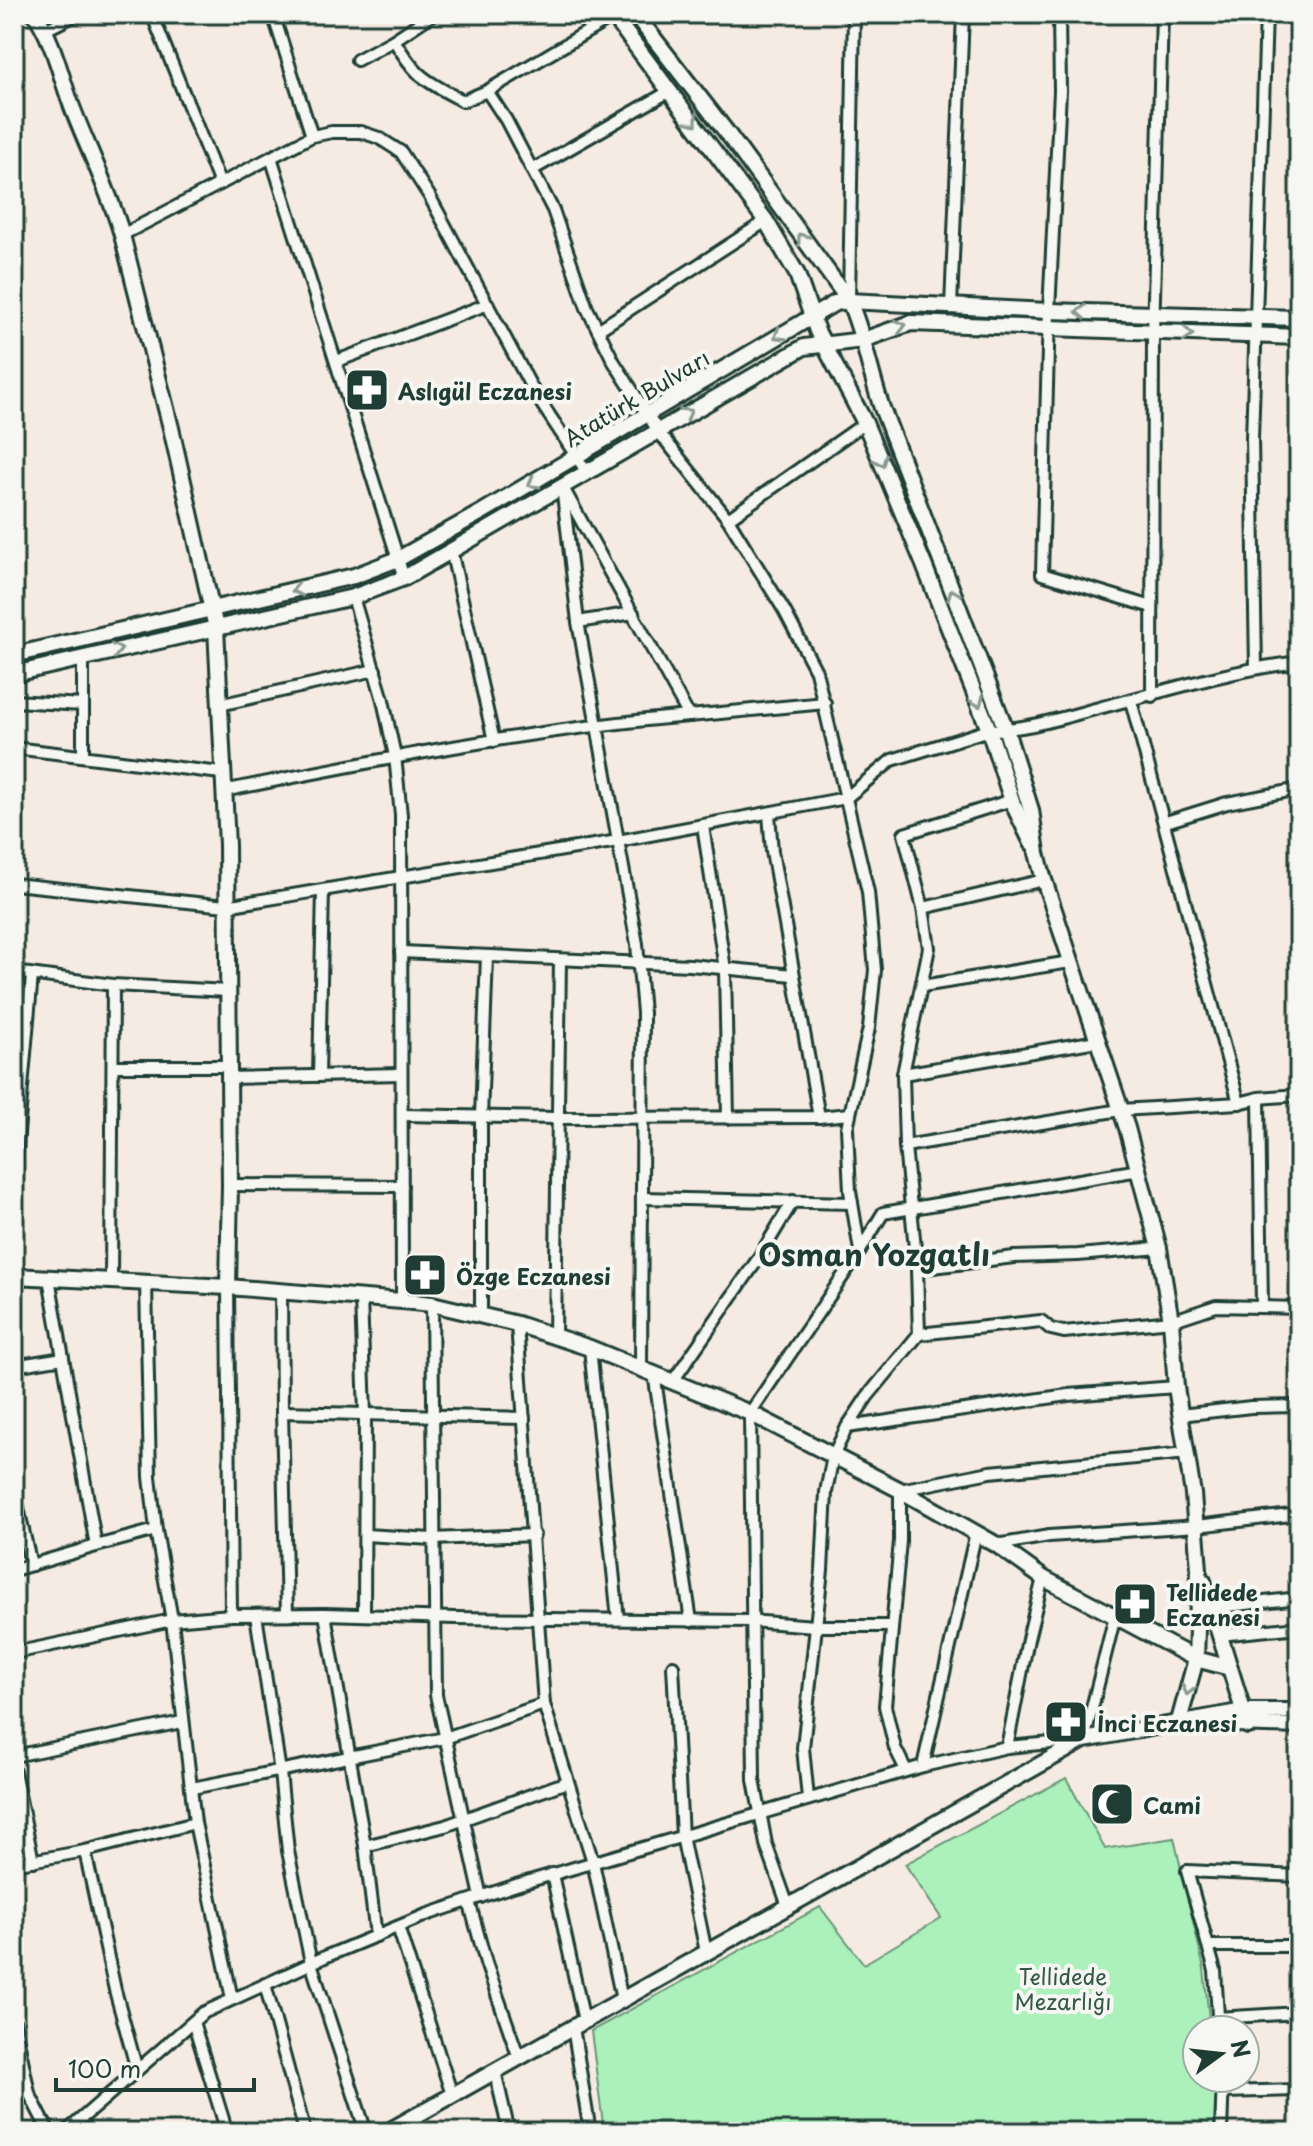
<svg xmlns="http://www.w3.org/2000/svg" width="1313" height="2146" viewBox="0 0 1313 2146" font-family="'Playpen Sans',sans-serif">
	<style>
		.green { fill: #acf0bb; stroke: #669678; stroke-width: 2 }
		.lines { fill: none; stroke-linecap: round; stroke-linejoin: round }
		.street-casing { stroke: #1f3d34; stroke-width: 16 }
		.secondary-casing { stroke: #1f3d34; stroke-width: 20 }
		.street { stroke: #f6f6f2; stroke-width: 10 }
		.secondary { stroke: #f6f6f2; stroke-width: 14 }
		.oneway { stroke: #8a9a93 }
		.labels { text-anchor: middle; dominant-baseline: central; stroke-width: 8; stroke-linejoin: round; paint-order: stroke }
		.poi-label { font-size: 22px; font-weight: bold; fill: #1f3d34; stroke: #f6f6f2; text-anchor: start }
		.street-label { font-size: 22px; fill: #1f3d34; stroke: #f6f6f2 }
		.park-label { font-size: 22px; fill: #345848; stroke: #f6f6f2 }
		.district-label { font-size: 30px; font-weight: bold; fill: #1f3d34; stroke: #f6f6f2 }
	</style>
	<rect width="100%" height="100%" fill="#f5ebe2"/>
	<filter id="ink" filterUnits="userSpaceOnUse"><feTurbulence type="fractalNoise" baseFrequency=".0125" numOctaves="2"/><feDisplacementMap in="SourceGraphic" scale="16" xChannelSelector="R" yChannelSelector="G"/><feConvolveMatrix kernelMatrix="1 2 1 2 8 2 1 2 1" color-interpolation-filters="sRGB"/></filter>
	<g filter="url(#ink)">
		<path class="green" d="M1066 1778 1105 1849 1174 1838 1204 1969 1210 2030H1197V2078H1215L1219 2116 1216 2132H604L591 2031 820 1907 864 1964 941 1918 905 1864Z"/>
		<g class="lines">
			<g class="street-casing">
				<g id="street">
					<path d="M152 14 220 184"/>
					<path d="M273 14 312 136"/>
					<path d="M1059 14 1060 91 1049 311 1042 574 1152 607"/>
					<path d="M614 16 487 91 506 120 553 210 587 308 614 362 658 431 728 519 784 610 816 671 868 892 875 970 869 1028 847 1128 850 1191 860 1251 750 1413 754 1780 766 1844 788 1906"/>
					<path d="M45 30 77 14"/>
					<path d="M394 40 433 14"/>
					<path d="M357 60 394 40C417 78 424 80 463 101L487 91"/>
					<path d="M271 157 404 578"/>
					<path d="M532 170 670 91"/>
					<path d="M122 235 312 136 332 132H361L379 138 401 152 430 197 534 392 586 471"/>
					<path d="M849 299 854 14"/>
					<path d="M951 307 963 14"/>
					<path d="M598 330 766 221"/>
					<path d="M337 361 488 304"/>
					<path d="M728 519 865 423"/>
					<path d="M451 550 494 741"/>
					<path d="M353 597 383 700 395 756 401 815 402 1301"/>
					<path d="M633 613 578 622 637 944 643 1013 641 1368"/>
					<path d="M578 622 562 486 689 716 825 703"/>
					<path d="M1256 667 1252 439 1266 14"/>
					<path d="M1152 696 1153 333 1162 14"/>
					<path d="M14 701 83 705"/>
					<path d="M1131 701 1239 1103 1259 1098 1299 1095"/>
					<path d="M219 705 375 670"/>
					<path d="M14 748 221 773"/>
					<path d="M83 755V658"/>
					<path d="M223 791C377 760 532 729 689 716"/>
					<path d="M769 814 772 851 819 1117"/>
					<path d="M1166 822 1227 803 1299 789"/>
					<path d="M703 826 725 969 728 1118"/>
					<path d="M14 884 226 906 618 841 846 798 892 760 989 730C1026 730 1064 717 1099 708 1165 691 1231 670 1299 662"/>
					<path d="M923 908 904 834 1012 800"/>
					<path d="M401 952 690 965 793 975"/>
					<path d="M14 972 113 985 228 991"/>
					<path d="M922 986 1070 962"/>
					<path d="M114 1066H228"/>
					<path d="M903 1074 1097 1041"/>
					<path d="M319 1076 323 890"/>
					<path d="M228 1078 401 1074"/>
					<path d="M1259 1098 1262 1306"/>
					<path d="M402 1115 557 1118 819 1117 849 1114"/>
					<path d="M905 1146 1120 1110 1239 1103"/>
					<path d="M14 1177 32 975"/>
					<path d="M230 1185 402 1186"/>
					<path d="M642 1198 852 1203"/>
					<path d="M860 1251 883 1213 1139 1170"/>
					<path d="M917 1269 1014 1257 1078 1255 1159 1248"/>
					<path d="M49 1278 96 1546 156 1530"/>
					<path d="M111 1279 113 985"/>
					<path d="M146 1282 150 1477 156 1530 172 1620 195 1823 232 1999"/>
					<path d="M228 1287 231 1615"/>
					<path d="M281 1290 282 1412"/>
					<path d="M361 1297 365 1415 364 1615"/>
					<path d="M432 1304 436 1695 481 1897"/>
					<path d="M481 1314V1117L487 956"/>
					<path d="M517 1324 544 1704"/>
					<path d="M919 1334 1041 1321 1051 1329 1064 1332 1171 1321 1216 1306 1299 1308"/>
					<path d="M555 1337 560 960"/>
					<path d="M590 1348 618 1619"/>
					<path d="M14 1366 63 1358"/>
					<path d="M654 1373 691 1621"/>
					<path d="M673 1381 758 1259 793 1201"/>
					<path d="M1180 1415 1251 1407 1299 1406"/>
					<path d="M847 1427 1068 1395 1176 1387"/>
					<path d="M14 1490 31 1565"/>
					<path d="M365 1535 432 1539 534 1535"/>
					<path d="M997 1545 1049 1536 1197 1526 1299 1514"/>
					<path d="M14 1570 96 1546"/>
					<path d="M1043 1578 1028 1639 1007 1747 1084 1740 1115 1616"/>
					<path d="M1211 1608 1299 1598"/>
					<path d="M287 1614 282 1412 524 1418"/>
					<path d="M325 1614 365 1846 376 1936"/>
					<path d="M256 1615 280 1772 288 1851 311 1963 366 2132"/>
					<path d="M1220 1635 1299 1627"/>
					<path d="M14 1653 172 1620 231 1615 325 1614 454 1618 751 1621 815 1626H892"/>
					<path d="M673 1666 682 1836 706 1952"/>
					<path d="M14 1756 182 1722"/>
					<path d="M923 1766 1007 1747"/>
					<path d="M906 1770 895 1748 885 1706 900 1541V1490L990 1472 1187 1453"/>
					<path d="M14 1771 33 1861"/>
					<path d="M192 1788 445 1738 544 1704 593 1862 622 2000"/>
					<path d="M808 1798 803 1748 822 1570 826 1492 833 1456 847 1427 867 1397 919 1334 917 1269 905 1146 903 1074 929 948 923 908 1044 880"/>
					<path d="M365 1846 445 1826 567 1782"/>
					<path d="M85 1851 115 1990 137 2070"/>
					<path d="M14 1864 85 1851 195 1823"/>
					<path d="M552 1874 584 2021"/>
					<path d="M469 1901 486 1963 519 2058"/>
					<path d="M398 1927 452 2095"/>
					<path d="M1208 1946H1299"/>
					<path d="M265 1984 305 2132"/>
					<path d="M1217 2018 1299 2013"/>
					<path d="M14 2021 29 2093 49 2132"/>
					<path d="M193 2022 227 2132"/>
					<path d="M573 2027 590 2132"/>
					<path d="M1219 2030 1215 1971 1187 1871 1299 1876"/>
					<path d="M495 2071 509 2132"/>
					<path d="M1223 2092 1299 2090"/>
					<path d="M66 2132 203 2013 327 1956 426 1915 516 1885 923 1766 976 1532"/>
					<path d="M1221 2132 1223 2078"/>
				</g>
			</g>
			<g class="secondary-casing">
				<g id="secondary">
					<path d="M35 14C55 43 61 80 74 112 90 153 110 193 122 235L171 428 216 628 227 845 230 1185 228 1287"/>
					<path d="M612 14 766 221 797 274 817 331 865 423 924 565 989 730 1013 804 1032 843"/>
					<path d="M635 14 728 134 849 301C864 335 870 373 882 408L1006 730 1031 810 1037 853 1044 880 1127 1128 1159 1248 1171 1321 1176 1387 1193 1494 1199 1569 1196 1659 1179 1721"/>
					<path d="M14 655 354 576 398 559 482 512 835 303 849 301 1049 311 1299 318"/>
					<path d="M14 674 353 597 404 578 804 347 863 340 911 323 1299 337"/>
					<path d="M14 1276 228 1287 402 1301 432 1304 517 1324 590 1348 750 1413 900 1490 997 1545 1043 1578 1196 1659 1230 1668"/>
					<path d="M1203 1581 1248 1726"/>
					<path d="M1204 1723 1299 1726"/>
					<path d="M387 2132 1084 1740 1244 1711H1299"/>
				</g>
			</g>
			<use href="#street" class="street"/>
			<use href="#secondary" class="secondary"/>
		</g>
		<defs><path id="oneway-chevron" d="M-2-3.5L2.5 0L-2 3.5" fill="none" stroke-width="1.6" stroke-linecap="round" stroke-linejoin="round" transform="scale(2)"/></defs>
		<g class="oneway">
			<use href="#oneway-chevron" transform="translate(693 121) rotate(53)"/>
			<use href="#oneway-chevron" transform="translate(802 238) rotate(-126)"/>
			<use href="#oneway-chevron" transform="translate(1081 312) rotate(-178)"/>
			<use href="#oneway-chevron" transform="translate(901 326) rotate(-14)"/>
			<use href="#oneway-chevron" transform="translate(1188 334) rotate(2)"/>
			<use href="#oneway-chevron" transform="translate(779 335) rotate(148)"/>
			<use href="#oneway-chevron" transform="translate(687 413) rotate(-31)"/>
			<use href="#oneway-chevron" transform="translate(881 461) rotate(67)"/>
			<use href="#oneway-chevron" transform="translate(533 483) rotate(150)"/>
			<use href="#oneway-chevron" transform="translate(297 590) rotate(166)"/>
			<use href="#oneway-chevron" transform="translate(953 594) rotate(-111)"/>
			<use href="#oneway-chevron" transform="translate(117 650) rotate(-13)"/>
			<use href="#oneway-chevron" transform="translate(978 702) rotate(68)"/>
			<use href="#oneway-chevron" transform="translate(1188 1690) rotate(104)"/>
		</g>
	</g>
	<defs>
		<g id="pharmacy-square" transform="scale(2.3)"><rect x="-9" y="-9" width="18" height="18" rx="4" fill="#1f3d34" stroke="#f6f6f2"/><path d="M-2-6h4v4h4v4h-4v4h-4v-4h-4v-4h4Z" fill="#fff"/></g>
		<g id="mosque-square" transform="scale(2.3)"><rect x="-9" y="-9" width="18" height="18" rx="4" fill="#1f3d34" stroke="#f6f6f2"/><path d="M3.5-4.9A6 6 0 1 0 3.5 4.9A5 5 0 1 1 3.5-4.9Z" fill="#fff"/></g>
	</defs>
	<g fill-rule="evenodd">
		<use href="#pharmacy-square" x="367" y="390"/>
		<use href="#pharmacy-square" x="425" y="1275"/>
		<use href="#pharmacy-square" x="1135" y="1604"/>
		<use href="#pharmacy-square" x="1066" y="1722"/>
		<use href="#mosque-square" x="1112" y="1804"/>
	</g>
	<g class="labels">
		<g class="poi-label">
			<text x="398" y="390">Aslıgül Eczanesi</text>
			<text x="456" y="1275">Özge Eczanesi</text>
			<text x="1166" y="1591">Tellidede<tspan x="1166" dy="25">Eczanesi</tspan></text>
			<text x="1097" y="1722">İnci Eczanesi</text>
			<text x="1143" y="1804">Cami</text>
		</g>
		<g class="street-label">
			<text transform="translate(636 397) rotate(-31)">Atatürk Bulvarı</text>
		</g>
		<g class="park-label">
			<text x="1063" y="1975">Tellidede<tspan x="1063" dy="25">Mezarlığı</tspan></text>
		</g>
		<g class="district-label">
			<text x="874" y="1253">Osman Yozgatlı</text>
		</g>
	</g>
	<rect width="1313" height="2146" fill="none" stroke="#f6f6f2" stroke-width="48"/>
	<rect x="24" y="24" width="1265" height="2098" fill="none" stroke="#1f3d34" stroke-width="3" filter="url(#ink)"/>
	<g transform="translate(1221 2054) rotate(75)"><circle r="38" fill="#f6f6f2" stroke="#a0aca6" stroke-width="2"/>
	<path d="M0-6L14 30L0 20L-14 30Z" fill="#1f3d34"/>
	<text y="-12" font-size="22" font-weight="bold" text-anchor="middle" fill="#1f3d34">N</text>
	</g>
	<path d="M56 2078v12h198v-12" fill="none" stroke="#1f3d34" stroke-width="4"/>
	<text x="68" y="2078" font-size="24" fill="#1f3d34" stroke="#f6f6f2" stroke-width="6" paint-order="stroke">100 m</text>
</svg>
